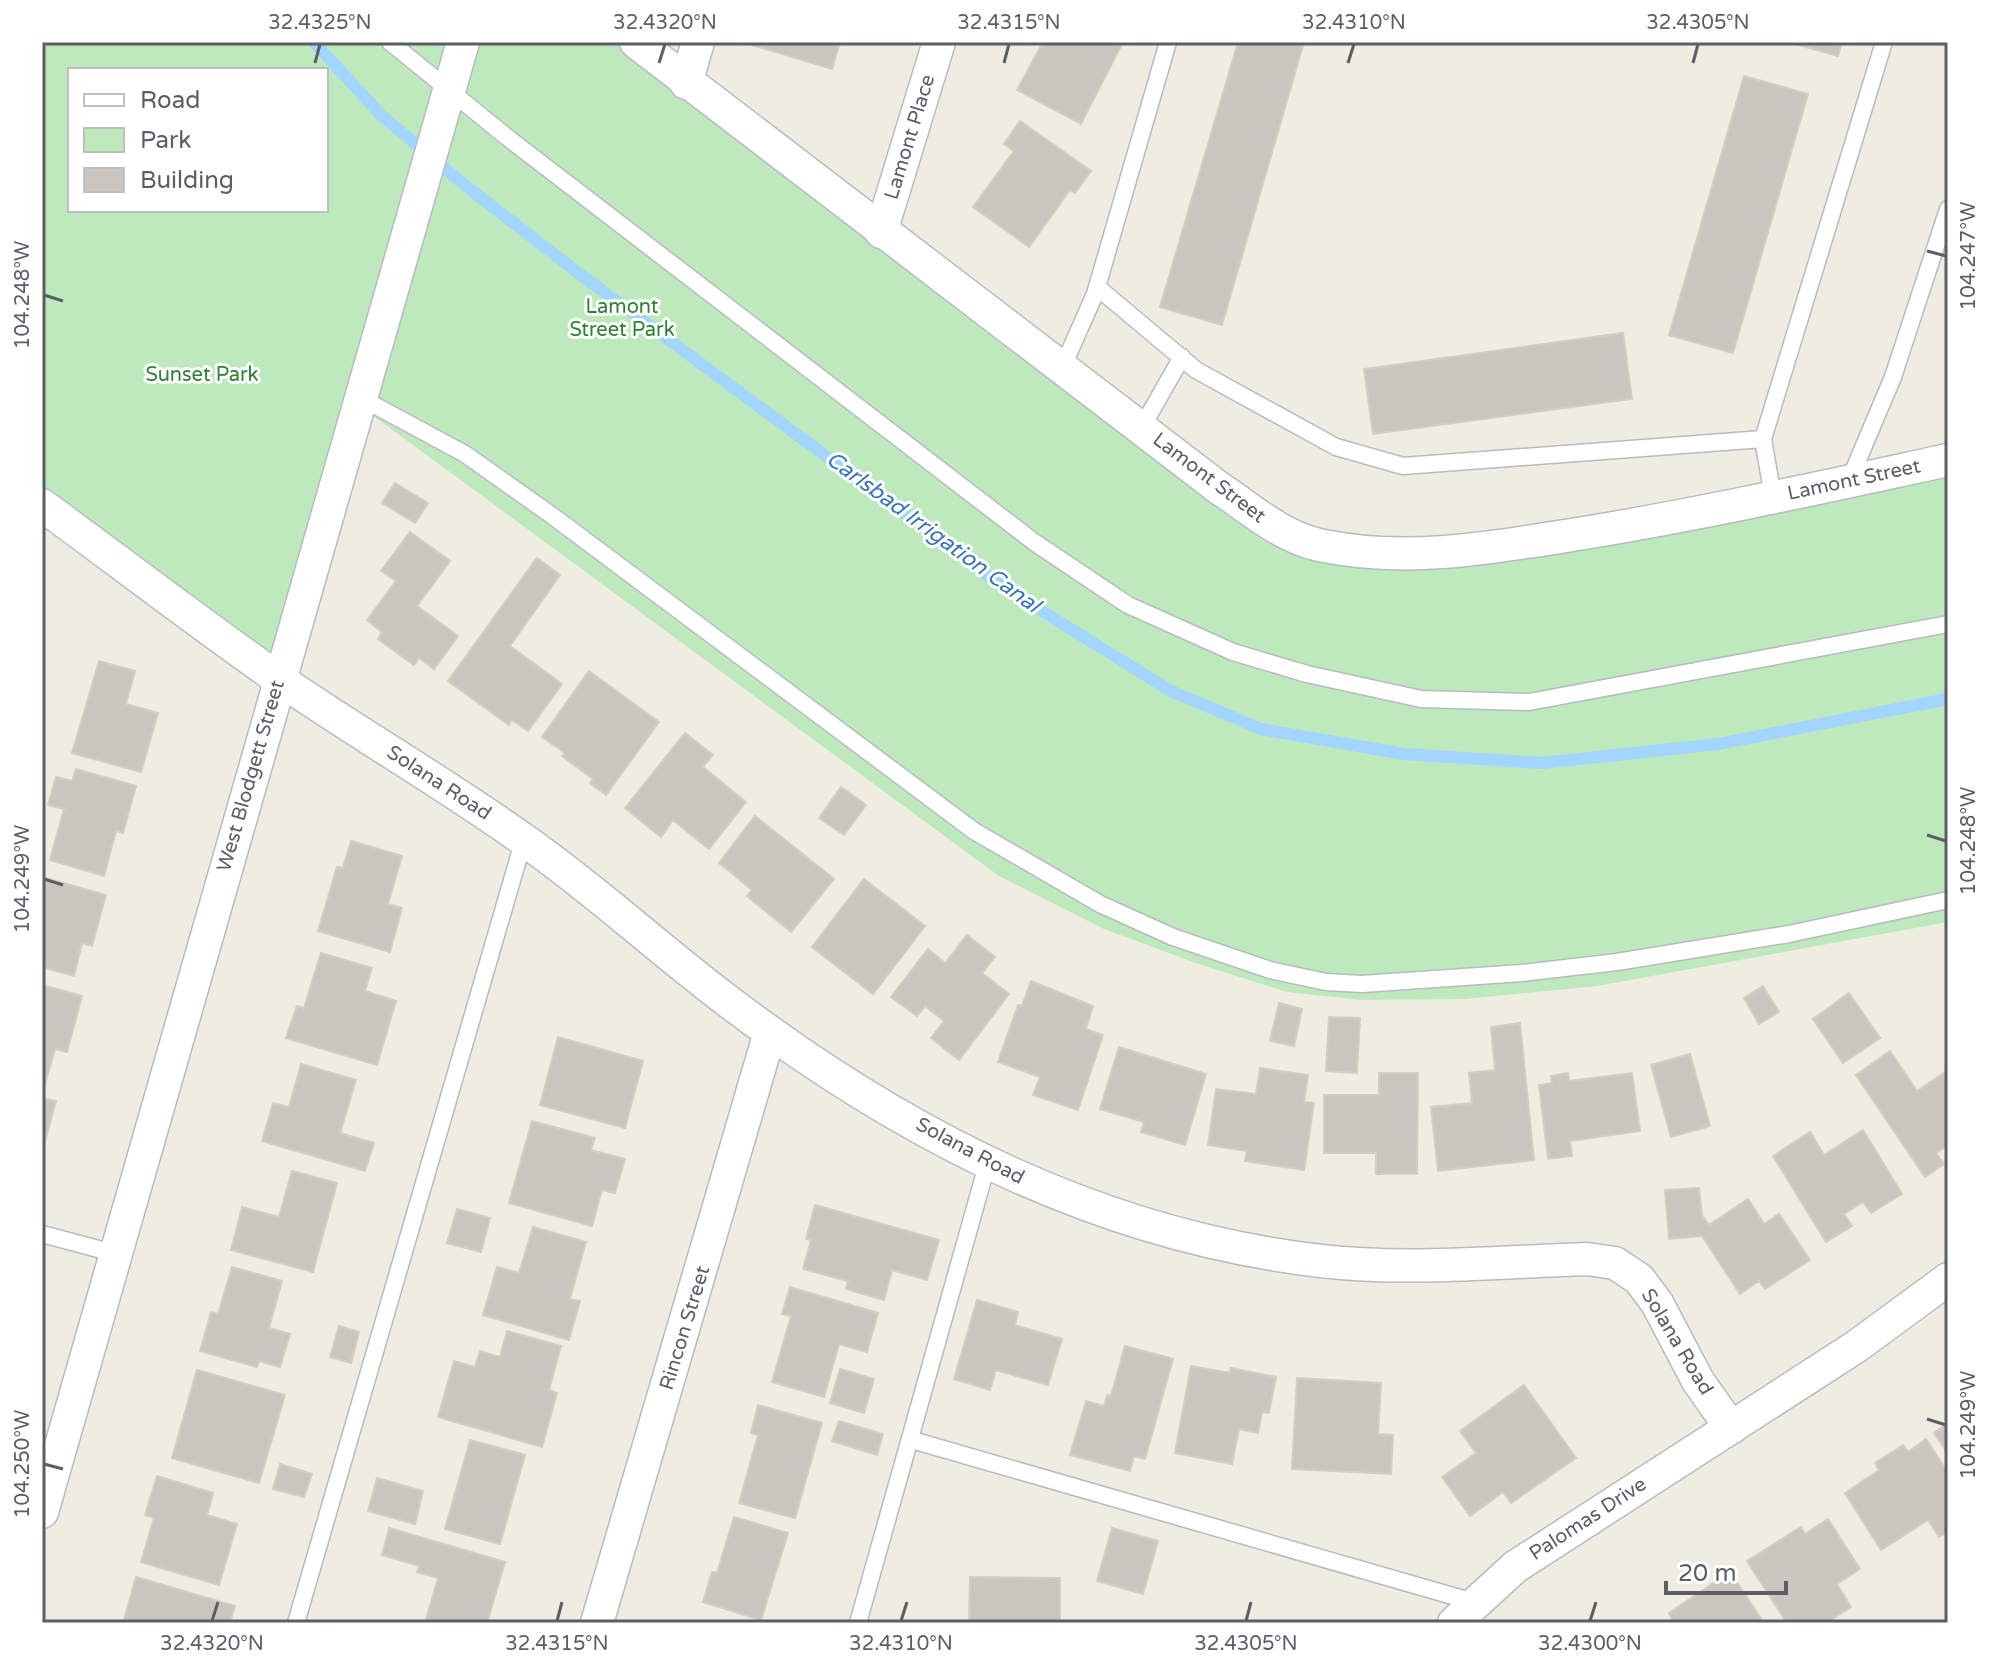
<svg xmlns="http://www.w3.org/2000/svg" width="1990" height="1665" viewBox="0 0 1990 1665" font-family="'Varela Round',sans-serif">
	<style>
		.green { fill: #bde9bd; fill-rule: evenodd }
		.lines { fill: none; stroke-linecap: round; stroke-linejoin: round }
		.stream { stroke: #a2d5ff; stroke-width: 12 }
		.building { fill: #cac6bf; stroke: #d4cec0; stroke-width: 2 }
		.lane-casing { stroke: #b8bbc0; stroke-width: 19 }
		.street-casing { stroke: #b8bbc0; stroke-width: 35 }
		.lane { stroke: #fff; stroke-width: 16 }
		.street { stroke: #fff; stroke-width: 32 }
		.ticks { fill: none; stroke: #5b5f65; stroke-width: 3 }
		.labels { text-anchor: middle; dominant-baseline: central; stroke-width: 6; stroke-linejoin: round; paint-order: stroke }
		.street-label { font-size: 20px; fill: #5b5f65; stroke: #fff }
		.park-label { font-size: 20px; fill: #2d8232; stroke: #fff }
		.water-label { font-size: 22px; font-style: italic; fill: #3775b9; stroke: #fff }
		.neatline { fill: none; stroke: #5b5f65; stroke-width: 3 }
		.ticks-label { font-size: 20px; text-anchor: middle; fill: #5b5f65 }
	</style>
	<rect width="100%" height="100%" fill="#efece2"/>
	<path class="green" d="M42 42H636L1219 488 1366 552 1948 460V922L1597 986 1465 999 1362 1000 1287 992 1196 963 1104 929 999 876 360 406 279 679 42 505ZM70 70H326V210H70Z"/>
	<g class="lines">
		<path class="stream" d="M314 42 381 115 462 183 577 272 1003 587 1171 691 1261 729 1404 754 1542 763 1718 744 1948 699"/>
	</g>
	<g class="building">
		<path d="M742 42H840L832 69Z"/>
		<path d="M1043 42H1123L1081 124 1017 90Z"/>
		<path d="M1238 42H1304L1222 325 1160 307Z"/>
		<path d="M1788 42H1842L1838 56Z"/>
		<path d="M1744 76 1808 94 1733 353 1669 335Z"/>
		<path d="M1020 121 1091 171 1075 193 1070 190 1029 247 973 207 1014 151 1004 144Z"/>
		<path d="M1623 333 1632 399 1373 434 1364 369Z"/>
		<path d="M395 483 428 503 415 523 382 503Z"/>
		<path d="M410 532 450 561 417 606 458 636 434 669 419 658 414 665 378 639 382 632 367 620 396 581 381 571Z"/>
		<path d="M537 558 560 575 510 646 562 684 528 731 512 720 509 725 448 681Z"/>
		<path d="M99 661 135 671 126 704 158 713 141 772 72 753Z"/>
		<path d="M589 671 659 722 606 795 590 783 593 779 562 756 565 753 542 737Z"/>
		<path d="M685 733 713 755 703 767 746 802 709 849 673 820 661 837 625 808Z"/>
		<path d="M76 769 136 786 123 833 116 831 104 876 50 860 64 809 48 805 56 777 72 781Z"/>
		<path d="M841 787 866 805 844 835 819 818Z"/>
		<path d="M755 816 834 879 791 932 747 896 752 890 719 863Z"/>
		<path d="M351 841 402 856 388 904 402 908 390 952 318 931 337 867 343 868Z"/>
		<path d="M42 877 106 895 92 946 82 943 74 976 42 967Z"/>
		<path d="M864 879 925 926 873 994 812 947Z"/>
		<path d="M967 935 995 957 982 973 1009 994 959 1060 931 1038 944 1021 925 1006 917 1016 891 997 928 949 945 963Z"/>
		<path d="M321 953 372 968 365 991 396 1001 377 1065 286 1038 297 1006 304 1008Z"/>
		<path d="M1031 981 1093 1006 1086 1029 1103 1035 1078 1110 1033 1095 1040 1077 998 1062 1018 1005 1022 1006Z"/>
		<path d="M42 985 82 996 67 1052 55 1049 45 1084 42 1083Z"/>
		<path d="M1763 986 1779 1012 1759 1024 1744 998Z"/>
		<path d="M1849 993 1880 1038 1843 1063 1813 1019Z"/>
		<path d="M1279 1003 1302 1009 1294 1046 1270 1041Z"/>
		<path d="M1329 1017 1360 1018 1357 1073 1326 1071Z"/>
		<path d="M1520 1023 1534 1160 1438 1171 1431 1107 1472 1103 1469 1073 1495 1070 1491 1027Z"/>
		<path d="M558 1037 643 1061 625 1128 540 1105Z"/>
		<path d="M1119 1047 1206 1074 1185 1145 1141 1132 1144 1122 1100 1109Z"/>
		<path d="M1890 1051 1917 1091 1948 1070V1145L1936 1153 1944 1164 1925 1177 1856 1075Z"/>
		<path d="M1690 1054 1710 1126 1671 1137 1651 1065Z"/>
		<path d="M301 1064 356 1080 340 1133 374 1143 365 1171 262 1141 273 1103 289 1107Z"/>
		<path d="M1260 1068 1308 1075 1304 1102 1314 1103 1304 1170 1245 1161 1247 1151 1208 1145 1216 1089 1256 1094Z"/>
		<path d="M1379 1073H1418L1417 1174H1376V1153H1324V1095H1379Z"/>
		<path d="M1568 1073 1569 1081 1632 1073 1640 1131 1570 1141 1572 1156 1548 1159 1539 1085 1552 1083 1551 1076Z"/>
		<path d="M42 1098 56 1101 42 1153Z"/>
		<path d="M532 1121 595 1138 591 1150 625 1159 615 1193 602 1190 592 1226 509 1203Z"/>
		<path d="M1863 1130 1902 1194 1871 1213 1863 1202 1844 1214 1852 1226 1826 1242 1773 1156 1810 1132 1824 1155Z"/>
		<path d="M292 1171 337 1183 313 1272 231 1250 242 1207 279 1217Z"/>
		<path d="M1699 1188 1702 1215 1709 1225 1748 1199 1764 1224 1779 1214 1810 1260 1765 1289 1759 1281 1740 1294 1702 1236 1669 1239 1665 1190Z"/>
		<path d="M815 1205 939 1240 927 1280 892 1270 884 1300 846 1289 848 1281 803 1269 811 1240 806 1239Z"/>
		<path d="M457 1209 490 1218 481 1252 447 1243Z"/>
		<path d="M533 1227 586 1242 570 1299 580 1301 569 1340 483 1315 497 1267 519 1273Z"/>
		<path d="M232 1267 282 1281 269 1328 290 1334 280 1367 259 1361 257 1367 200 1351 211 1312 218 1314Z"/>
		<path d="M790 1287 878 1313 867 1352 839 1344 824 1397 772 1382 791 1316 782 1314Z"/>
		<path d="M977 1300 1018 1312 1015 1325 1062 1339 1048 1385 996 1370 990 1390 954 1379Z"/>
		<path d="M339 1326 359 1332 351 1363 330 1357Z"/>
		<path d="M507 1331 561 1346 549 1390 557 1393 542 1447 438 1417 454 1361 475 1367 480 1351 500 1357Z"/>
		<path d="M1125 1346 1173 1359 1145 1459 1134 1456 1130 1471 1070 1455 1086 1401 1104 1406 1107 1395 1111 1396Z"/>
		<path d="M1191 1366 1230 1373 1231 1368 1276 1377 1269 1413 1262 1412 1258 1433 1239 1429 1232 1464 1175 1453Z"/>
		<path d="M840 1369 874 1379 864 1413 830 1403Z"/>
		<path d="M197 1370 285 1395 259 1483 172 1458Z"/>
		<path d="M1297 1378 1381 1383 1378 1434 1393 1435 1391 1474 1292 1469Z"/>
		<path d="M1524 1385 1576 1458 1511 1503 1503 1492 1470 1516 1442 1477 1476 1453 1460 1431Z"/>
		<path d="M758 1405 822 1423 795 1518 739 1503 758 1435 751 1433Z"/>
		<path d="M839 1421 883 1434 877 1455 832 1441Z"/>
		<path d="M1948 1423V1454L1934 1433Z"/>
		<path d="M1926 1439 1948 1473V1532L1939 1537 1928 1520 1881 1550 1845 1493 1879 1470 1875 1463 1903 1445 1908 1452Z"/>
		<path d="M470 1440 525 1455 500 1544 445 1529Z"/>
		<path d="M280 1464 312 1474 304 1497 273 1489Z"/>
		<path d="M157 1476 213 1493 207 1515 237 1524 219 1585 141 1562 154 1518 145 1515Z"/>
		<path d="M377 1478 423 1491 415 1524 368 1511Z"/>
		<path d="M734 1517 788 1533 761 1620 703 1602 712 1572 717 1573Z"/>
		<path d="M1828 1519 1860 1569 1837 1584 1851 1607 1826 1623H1787L1747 1561 1801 1527 1805 1534Z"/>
		<path d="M389 1528 505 1562 487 1623H425L438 1578 417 1572 419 1566 382 1555Z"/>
		<path d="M1112 1528 1158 1541 1143 1594 1097 1581Z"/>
		<path d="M1730 1572 1764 1623H1673L1669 1613Z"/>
		<path d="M136 1577 235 1606 230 1623H123Z"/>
		<path d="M970 1577 1060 1578V1623H969Z"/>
	</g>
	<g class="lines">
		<g class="lane-casing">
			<g id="lane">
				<path d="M390 42 508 138 1034 542 1128 605 1233 652 1307 674 1421 699 1529 702 1948 624"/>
				<path d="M1097 287 1196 370 1336 447 1403 466 1763 439"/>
				<path d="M1063 366 1095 294 1168 42"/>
				<path d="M361 398 465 454 554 517 974 831 1100 904 1173 937 1270 970 1326 982 1362 984 1522 973 1617 962 1789 934 1948 900"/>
				<path d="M1142 427 1182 357"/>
				<path d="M1849 481 1893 377 1948 209"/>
				<path d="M1773 497 1763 439 1884 42"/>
				<path d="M42 1234 117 1254"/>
				<path d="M912 1440 1477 1603"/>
				<path d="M296 1623 524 839"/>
				<path d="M858 1623 987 1165"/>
			</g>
		</g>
		<g class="street-casing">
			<g id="street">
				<path d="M636 42 1219 488C1251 509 1280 536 1319 545 1407 564 1496 547 1584 533 1706 513 1827 486 1948 460"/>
				<path d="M686 83 698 42"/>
				<path d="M881 232 939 42"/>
				<path d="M42 505C121 563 199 623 279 679 359 734 444 783 524 840 597 891 662 952 733 1005 908 1137 1102 1236 1321 1261 1409 1271 1499 1262 1587 1259L1615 1263 1639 1279 1657 1303 1698 1381 1731 1428"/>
				<path d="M42 1512 463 42"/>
				<path d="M597 1623 770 1032"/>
				<path d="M1454 1623 1515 1567 1857 1346 1948 1279"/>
			</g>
		</g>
		<use href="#lane" class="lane"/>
		<use href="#street" class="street"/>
	</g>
	<path class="ticks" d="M315 63 320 44M659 63 665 44M1004 63 1009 44M1348 63 1354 44M1693 63 1698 44M1927 251 1946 256M44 295 63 301M1927 835 1946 841M44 879 63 885M1927 1419 1946 1425M44 1464 63 1469M212 1621 218 1602M557 1621 562 1602M901 1621 907 1602M1246 1621 1251 1602M1590 1621 1596 1602"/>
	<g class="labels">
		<g class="street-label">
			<text transform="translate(910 137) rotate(-73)">Lamont Place</text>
			<text transform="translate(1209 478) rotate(37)">Lamont Street</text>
			<text transform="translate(1854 480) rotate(-12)">Lamont Street</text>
			<text transform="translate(251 776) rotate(-74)">West Blodgett Street</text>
			<text transform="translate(439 783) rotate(33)">Solana Road</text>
			<text transform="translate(970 1151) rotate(28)">Solana Road</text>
			<text transform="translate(685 1328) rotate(-73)">Rincon Street</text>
			<text transform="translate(1677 1342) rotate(59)">Solana Road</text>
			<text transform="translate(1588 1519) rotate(-33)">Palomas Drive</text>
		</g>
		<g class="park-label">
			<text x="622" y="307">Lamont<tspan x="622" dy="23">Street Park</tspan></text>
			<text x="202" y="375">Sunset Park</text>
		</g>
		<g class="water-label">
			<text transform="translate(933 532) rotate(36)">Carlsbad Irrigation Canal</text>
		</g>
	</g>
	<rect width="1990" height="1665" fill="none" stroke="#ffffff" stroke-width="88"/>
	<rect x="68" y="68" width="260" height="144" fill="#ffffff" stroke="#bdbfc1" stroke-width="2"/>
	<rect x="84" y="94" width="40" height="12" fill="#ffffff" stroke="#bdbfc1" stroke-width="2"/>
	<text x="140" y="108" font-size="24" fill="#5b5f65">Road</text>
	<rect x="84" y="128" width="40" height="24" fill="#bde9bd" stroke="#bdbfc1" stroke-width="2"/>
	<text x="140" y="148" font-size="24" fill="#5b5f65">Park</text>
	<rect x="84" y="168" width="40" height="24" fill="#cac6bf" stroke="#bdbfc1" stroke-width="2"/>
	<text x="140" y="188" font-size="24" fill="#5b5f65">Building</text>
	<path d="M1666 1581v12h120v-12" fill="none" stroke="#5b5f65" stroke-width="4"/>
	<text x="1678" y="1581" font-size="24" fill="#5b5f65" stroke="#ffffff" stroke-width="6" paint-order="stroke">20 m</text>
	<rect x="44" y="44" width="1902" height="1577" class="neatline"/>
	<g class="ticks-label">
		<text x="320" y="29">32.4325°N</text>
		<text x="665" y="29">32.4320°N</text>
		<text x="1009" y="29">32.4315°N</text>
		<text x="1354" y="29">32.4310°N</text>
		<text x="1698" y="29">32.4305°N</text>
		<text transform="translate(1968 256) rotate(-90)" y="7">104.247°W</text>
		<text transform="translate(22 295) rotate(-90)" y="7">104.248°W</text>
		<text transform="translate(1968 841) rotate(-90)" y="7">104.248°W</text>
		<text transform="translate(22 879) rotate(-90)" y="7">104.249°W</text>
		<text transform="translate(1968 1425) rotate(-90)" y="7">104.249°W</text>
		<text transform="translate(22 1464) rotate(-90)" y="7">104.250°W</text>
		<text x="212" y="1650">32.4320°N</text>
		<text x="557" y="1650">32.4315°N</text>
		<text x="901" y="1650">32.4310°N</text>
		<text x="1246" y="1650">32.4305°N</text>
		<text x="1590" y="1650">32.4300°N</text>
	</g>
</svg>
